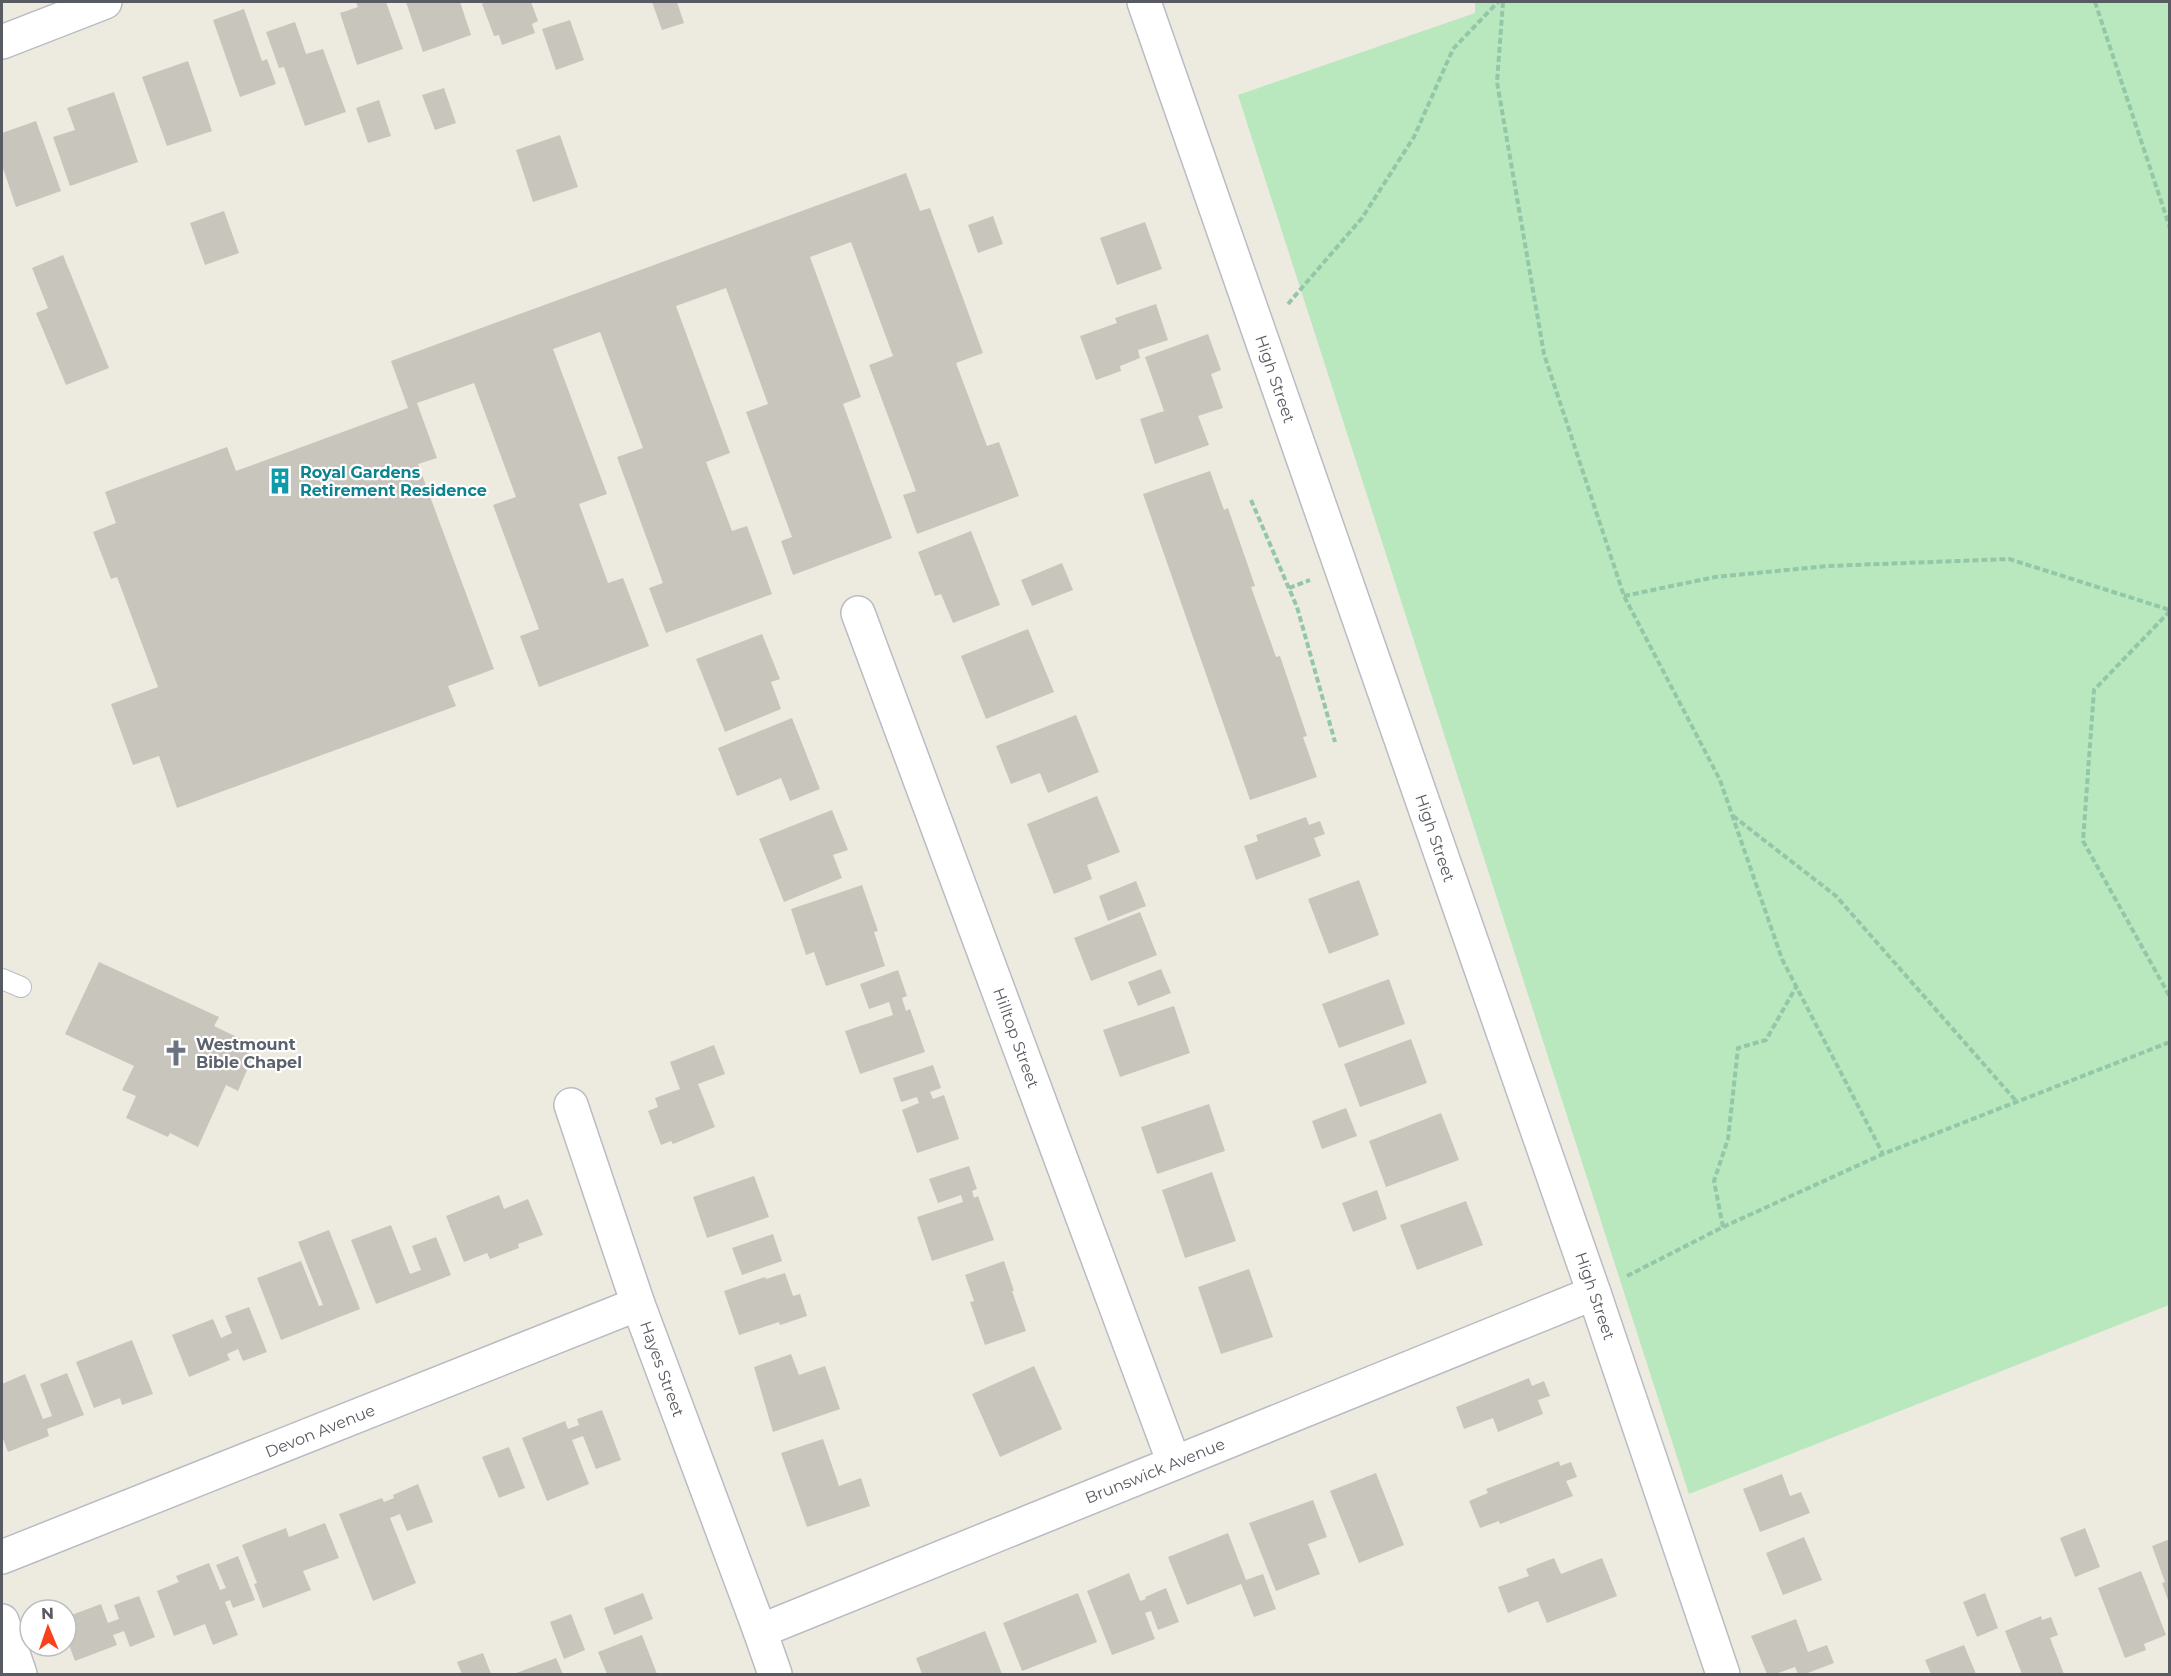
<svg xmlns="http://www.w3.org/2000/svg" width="2171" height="1676" viewBox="0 0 2171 1676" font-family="Montserrat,sans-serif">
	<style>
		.green { fill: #b9e7be }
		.building { fill: #c8c5bc }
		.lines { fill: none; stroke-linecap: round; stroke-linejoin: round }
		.lane-casing { stroke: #babcc3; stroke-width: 22 }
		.street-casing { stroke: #babcc3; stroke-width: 36 }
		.path { stroke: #92c8a7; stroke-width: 4; stroke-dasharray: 6 3; stroke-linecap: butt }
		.lane { stroke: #fff; stroke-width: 20 }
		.street { stroke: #fff; stroke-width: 33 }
		.labels { text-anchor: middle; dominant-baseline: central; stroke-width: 4.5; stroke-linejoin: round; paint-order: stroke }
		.street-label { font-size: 16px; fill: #585b62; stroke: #fff }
		.culture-label { font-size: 16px; font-weight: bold; fill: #0d838f; stroke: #fff; text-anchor: start }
		.worship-label { font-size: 16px; font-weight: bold; fill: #5b616d; stroke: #fff; text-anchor: start }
	</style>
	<rect width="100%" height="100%" fill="#edebdf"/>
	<path class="green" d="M1475 2H2169V1305L1689 1494 1238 95 1475 13Z"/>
	<g class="building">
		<path d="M356 2H386L403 49 357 65 340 13 358 7Z"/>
		<path d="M406 2H460L471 35 423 52Z"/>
		<path d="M485 2H531L538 21 532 24 535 33 502 45 499 35 494 36 482 4Z"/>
		<path d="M652 2H677L684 23 662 30Z"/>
		<path d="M244 9 262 61 267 59 276 84 240 97 213 20Z"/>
		<path d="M570 20 584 60 556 70 542 29Z"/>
		<path d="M295 22 306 54 323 49 346 112 305 126 284 67 279 68 266 32Z"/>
		<path d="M188 61 212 131 167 146 142 77Z"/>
		<path d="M444 88 456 123 435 130 422 95Z"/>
		<path d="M114 92 138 162 70 186 53 137 75 130 67 108Z"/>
		<path d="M379 100 391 136 368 143 356 108Z"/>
		<path d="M36 121 61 191 16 207 2 165V133Z"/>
		<path d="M560 135 578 187 533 202 516 150Z"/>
		<path d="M906 173 920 211 930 208 983 353 956 363 987 446 999 442 1019 496 917 534 903 495 916 491 869 365 893 356 851 242 810 257 861 397 843 404 892 538 793 575 781 541 792 537 746 412 768 404 726 288 676 306 730 453 706 462 732 531 747 526 772 594 666 633 649 588 663 583 617 457 643 448 600 332 553 349 607 494 579 504 608 583 623 578 649 646 539 687 520 636 539 629 493 505 516 497 474 383 417 403 437 458 418 464 494 669 448 686 456 706 177 808 159 756 133 765 111 704 158 687 117 577 111 579 93 532 116 523 105 492 227 447 236 471 408 408 391 361Z"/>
		<path d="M224 211 239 253 205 265 190 223Z"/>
		<path d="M993 216 1003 244 978 253 968 225Z"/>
		<path d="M1145 222 1162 269 1117 285 1100 238Z"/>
		<path d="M63 255 109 368 66 385 36 313 48 308 32 268Z"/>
		<path d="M1156 304 1168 340 1138 350 1140 358 1120 366 1121 371 1096 380 1080 336 1117 323 1115 318Z"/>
		<path d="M1208 334 1221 370 1211 374 1223 408 1198 416 1209 445 1155 464 1140 419 1164 411 1145 357Z"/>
		<path d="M1210 471 1224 510 1228 508 1255 586 1251 587 1276 657 1280 656 1307 736 1303 737 1317 777 1250 800 1143 494Z"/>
		<path d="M971 531 1000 605 953 623 941 594 935 596 918 552Z"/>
		<path d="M1062 563 1073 590 1032 606 1021 580Z"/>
		<path d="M1028 629 1054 692 986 719 961 656Z"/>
		<path d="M762 634 780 679 771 682 781 709 725 732 696 659Z"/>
		<path d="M1076 715 1099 772 1048 793 1040 773 1011 784 996 746Z"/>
		<path d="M792 718 820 789 790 801 781 778 737 796 718 748Z"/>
		<path d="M1097 796 1120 852 1087 865 1092 879 1054 894 1027 824Z"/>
		<path d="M832 810 848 850 833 855 842 878 784 902 759 839Z"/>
		<path d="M1306 817 1309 825 1320 821 1325 834 1314 838 1321 856 1256 880 1244 846 1258 841 1256 835Z"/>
		<path d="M1359 880 1379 935 1329 954 1308 899Z"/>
		<path d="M1136 881 1146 906 1108 921 1099 896Z"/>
		<path d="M862 885 878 931 874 932 885 966 826 986 814 952 806 955 791 909Z"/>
		<path d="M1140 912 1157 955 1091 981 1074 938Z"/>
		<path d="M99 962 219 1017 214 1026 245 1041 241 1049 253 1056 238 1091 226 1085 198 1147 170 1133 168 1137 126 1118 136 1096 122 1090 134 1066 65 1034Z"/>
		<path d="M1161 969 1171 993 1138 1006 1128 982Z"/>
		<path d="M898 970 907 996 902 998 906 1011 910 1009 925 1052 860 1074 845 1031 893 1015 889 1002 869 1009 860 984Z"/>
		<path d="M1389 979 1405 1024 1339 1048 1322 1004Z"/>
		<path d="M1174 1006 1190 1053 1120 1077 1103 1030Z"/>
		<path d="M1411 1039 1427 1083 1360 1107 1344 1064Z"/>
		<path d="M714 1045 725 1074 698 1084 715 1127 673 1144 671 1141 661 1145 648 1111 658 1107 655 1098 680 1089 670 1062Z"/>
		<path d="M933 1065 941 1088 930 1092 933 1099 944 1095 959 1139 917 1153 902 1110 919 1103 917 1097 901 1102 893 1078Z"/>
		<path d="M1209 1104 1225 1151 1157 1174 1141 1127Z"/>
		<path d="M1346 1108 1357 1136 1322 1149 1312 1121Z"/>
		<path d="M1441 1113 1459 1160 1386 1187 1369 1141Z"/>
		<path d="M969 1166 977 1189 972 1191 974 1198 978 1196 994 1240 932 1261 917 1217 963 1202 961 1195 938 1203 929 1179Z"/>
		<path d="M1212 1172 1236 1241 1185 1258 1162 1190Z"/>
		<path d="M754 1176 769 1217 707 1238 693 1197Z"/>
		<path d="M1377 1190 1387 1219 1353 1232 1342 1203Z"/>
		<path d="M499 1195 504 1209 528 1199 543 1235 518 1244 519 1248 490 1259 487 1253 464 1262 446 1216Z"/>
		<path d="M1466 1201 1483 1245 1417 1270 1400 1225Z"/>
		<path d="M391 1225 410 1274 421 1270 412 1246 436 1237 451 1275 376 1304 351 1240Z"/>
		<path d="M329 1230 360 1309 281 1340 257 1278 301 1261 319 1306 323 1305 298 1242Z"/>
		<path d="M773 1234 782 1261 742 1275 732 1248Z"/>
		<path d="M1004 1261 1014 1291H1012L1026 1331 985 1345 970 1302 974 1301 965 1275Z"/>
		<path d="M1249 1269 1273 1337 1221 1354 1198 1287Z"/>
		<path d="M785 1273 793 1296 800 1294 807 1316 780 1325 779 1322 739 1335 724 1291 765 1277 766 1279Z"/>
		<path d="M249 1307 267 1352 243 1361 238 1349 227 1354 230 1360 189 1377 172 1335 213 1319 221 1338 232 1333 225 1316Z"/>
		<path d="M132 1340 153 1394 122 1405 120 1398 94 1408 76 1362Z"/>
		<path d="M791 1354 799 1375 825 1366 840 1409 773 1432 754 1367Z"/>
		<path d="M1034 1366 1062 1429 1000 1457 972 1394Z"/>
		<path d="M67 1373 84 1415 47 1429 49 1436 8 1452 2 1436V1384L25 1374 43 1419 52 1416 40 1384Z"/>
		<path d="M1529 1378 1532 1386 1544 1381 1550 1396 1538 1400 1543 1414 1498 1432 1493 1418 1464 1429 1456 1407Z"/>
		<path d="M602 1410 621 1460 596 1469 583 1436 572 1440 589 1484 547 1501 522 1438 565 1421 568 1429 579 1425 577 1419Z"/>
		<path d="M823 1439 839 1486 861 1478 870 1506 807 1527 781 1453Z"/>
		<path d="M509 1447 525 1488 499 1498 482 1457Z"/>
		<path d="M1559 1461 1560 1466 1571 1462 1577 1477 1566 1481 1573 1496 1500 1524 1499 1521 1480 1528 1469 1501 1488 1493 1486 1489Z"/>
		<path d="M1376 1473 1404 1545 1359 1563 1330 1491Z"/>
		<path d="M1782 1474 1790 1496 1801 1492 1810 1513 1760 1532 1743 1489Z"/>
		<path d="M418 1484 433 1522 407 1531 400 1514 390 1518 416 1583 373 1601 339 1514 382 1498 384 1502 394 1498 393 1495Z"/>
		<path d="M1313 1500 1327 1537 1308 1544 1320 1574 1276 1591 1249 1523Z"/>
		<path d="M325 1523 339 1558 303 1571 311 1590 263 1608 254 1584 257 1583 242 1545 286 1528 289 1537Z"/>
		<path d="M2085 1528 2100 1567 2075 1577 2060 1538Z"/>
		<path d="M1228 1533 1246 1580 1263 1574 1276 1609 1254 1617 1241 1584 1187 1605 1168 1557Z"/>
		<path d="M1804 1537 1822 1580 1783 1595 1766 1553Z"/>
		<path d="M2170 1539V1603H2169L2162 1583 2165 1582 2152 1546Z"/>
		<path d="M238 1556 255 1600 233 1608 230 1600 225 1602 238 1635 213 1645 205 1624 174 1636 157 1591 179 1582 176 1576 209 1563 220 1590 226 1588 216 1565Z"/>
		<path d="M1554 1558 1561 1574 1602 1558 1617 1596 1547 1623 1538 1601 1508 1613 1498 1587 1529 1576 1526 1569Z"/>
		<path d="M2141 1571 2166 1635 2144 1644 2146 1650 2125 1658 2098 1588Z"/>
		<path d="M1129 1573 1140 1601 1146 1599 1145 1597 1166 1588 1179 1622 1158 1630 1151 1611 1145 1613 1155 1639 1112 1655 1087 1591Z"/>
		<path d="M643 1593 653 1619 614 1635 604 1608Z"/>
		<path d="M1078 1593 1097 1642 1022 1671 1003 1623Z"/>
		<path d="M1985 1593 1998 1628 1977 1637 1963 1602Z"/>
		<path d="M139 1596 155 1637 130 1647 124 1631 113 1635 117 1645 75 1661 66 1637V1617L101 1604 108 1623 119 1619 114 1605Z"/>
		<path d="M571 1614 585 1650 564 1659 550 1622Z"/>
		<path d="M2041 1616 2042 1620 2051 1617 2058 1635 2050 1638 2064 1674H2022L2005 1631Z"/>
		<path d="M1796 1619 1808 1652 1827 1645 1834 1663 1805 1674H1798L1795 1667 1775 1674H1767L1751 1636Z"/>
		<path d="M985 1631 1002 1674H922L916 1658Z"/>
		<path d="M642 1635 657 1674H607L598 1652Z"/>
		<path d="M1964 1645 1976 1674H1931L1925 1660Z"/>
		<path d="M483 1653 491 1674H462L457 1662Z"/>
		<path d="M556 1658 563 1674H514L527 1669Z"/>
	</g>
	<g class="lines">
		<g class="lane-casing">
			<path id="lane" d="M2 979 21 987"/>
		</g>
		<g class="street-casing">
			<g id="street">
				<path d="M1144 2 1594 1293 1723 1674"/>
				<path d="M2 42 105 2"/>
				<path d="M858 613 1174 1463"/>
				<path d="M571 1105 638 1304 760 1631"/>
				<path d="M2 1557 638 1304"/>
				<path d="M2 1621 20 1674"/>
				<path d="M775 1674 760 1631 1594 1293"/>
			</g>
		</g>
		<g class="path">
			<path d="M1503 2 1497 82 1544 354 1624 596 1720 780 1782 959 1883 1154"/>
			<path d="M2095 2 2170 228"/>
			<path d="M1288 304 1362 218 1414 137 1453 49 1498 2"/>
			<path d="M1251 500 1297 607 1335 742"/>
			<path d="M1289 588 1310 580"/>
			<path d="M1624 596 1715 577 1828 566 2009 559 2170 610"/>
			<path d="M2170 611 2094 690 2083 841 2170 997"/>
			<path d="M1733 816 1836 896 2017 1102"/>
			<path d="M1723 1227 1714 1181 1728 1139 1738 1048 1766 1040 1796 987"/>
			<path d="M1627 1276 1723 1227 1883 1154 2170 1042"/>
		</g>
		<use href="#lane" class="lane"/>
		<use href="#street" class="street"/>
	</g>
	<defs>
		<g id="building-bare" transform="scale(2.07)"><path d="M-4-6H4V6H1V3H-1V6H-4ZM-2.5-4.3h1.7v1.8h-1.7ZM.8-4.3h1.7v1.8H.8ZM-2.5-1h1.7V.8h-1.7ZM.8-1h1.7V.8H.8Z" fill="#0f9aa8" stroke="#fff" stroke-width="2.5" paint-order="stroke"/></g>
		<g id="church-bare" transform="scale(2.07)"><path d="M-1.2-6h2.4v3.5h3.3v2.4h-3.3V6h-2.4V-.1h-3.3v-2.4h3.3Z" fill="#6b7280" stroke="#fff" stroke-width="2.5" paint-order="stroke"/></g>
	</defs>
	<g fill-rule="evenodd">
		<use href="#building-bare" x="280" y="481"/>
		<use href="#church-bare" x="176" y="1053"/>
	</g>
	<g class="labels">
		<g class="street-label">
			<text transform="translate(1275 379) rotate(71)">High Street</text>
			<text transform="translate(1435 838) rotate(71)">High Street</text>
			<text transform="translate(1016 1038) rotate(70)">Hilltop Street</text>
			<text transform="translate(1595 1296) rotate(71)">High Street</text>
			<text transform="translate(662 1369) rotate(70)">Hayes Street</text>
			<text transform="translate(320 1431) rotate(-22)">Devon Avenue</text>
			<text transform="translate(1155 1471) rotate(-22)">Brunswick Avenue</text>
		</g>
		<g class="culture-label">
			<text x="300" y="472">Royal Gardens<tspan x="300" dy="18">Retirement Residence</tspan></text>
		</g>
		<g class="worship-label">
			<text x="196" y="1044">Westmount<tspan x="196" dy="18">Bible Chapel</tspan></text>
		</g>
	</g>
	<rect width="2171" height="1676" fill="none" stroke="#585b62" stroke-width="6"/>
	<g transform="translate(48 1628) rotate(358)"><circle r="28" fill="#ffffff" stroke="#bcbdc0" stroke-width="1.5"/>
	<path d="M0-4.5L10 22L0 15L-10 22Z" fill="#f7431b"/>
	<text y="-9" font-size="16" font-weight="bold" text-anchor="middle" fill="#585b62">N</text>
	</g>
</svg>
